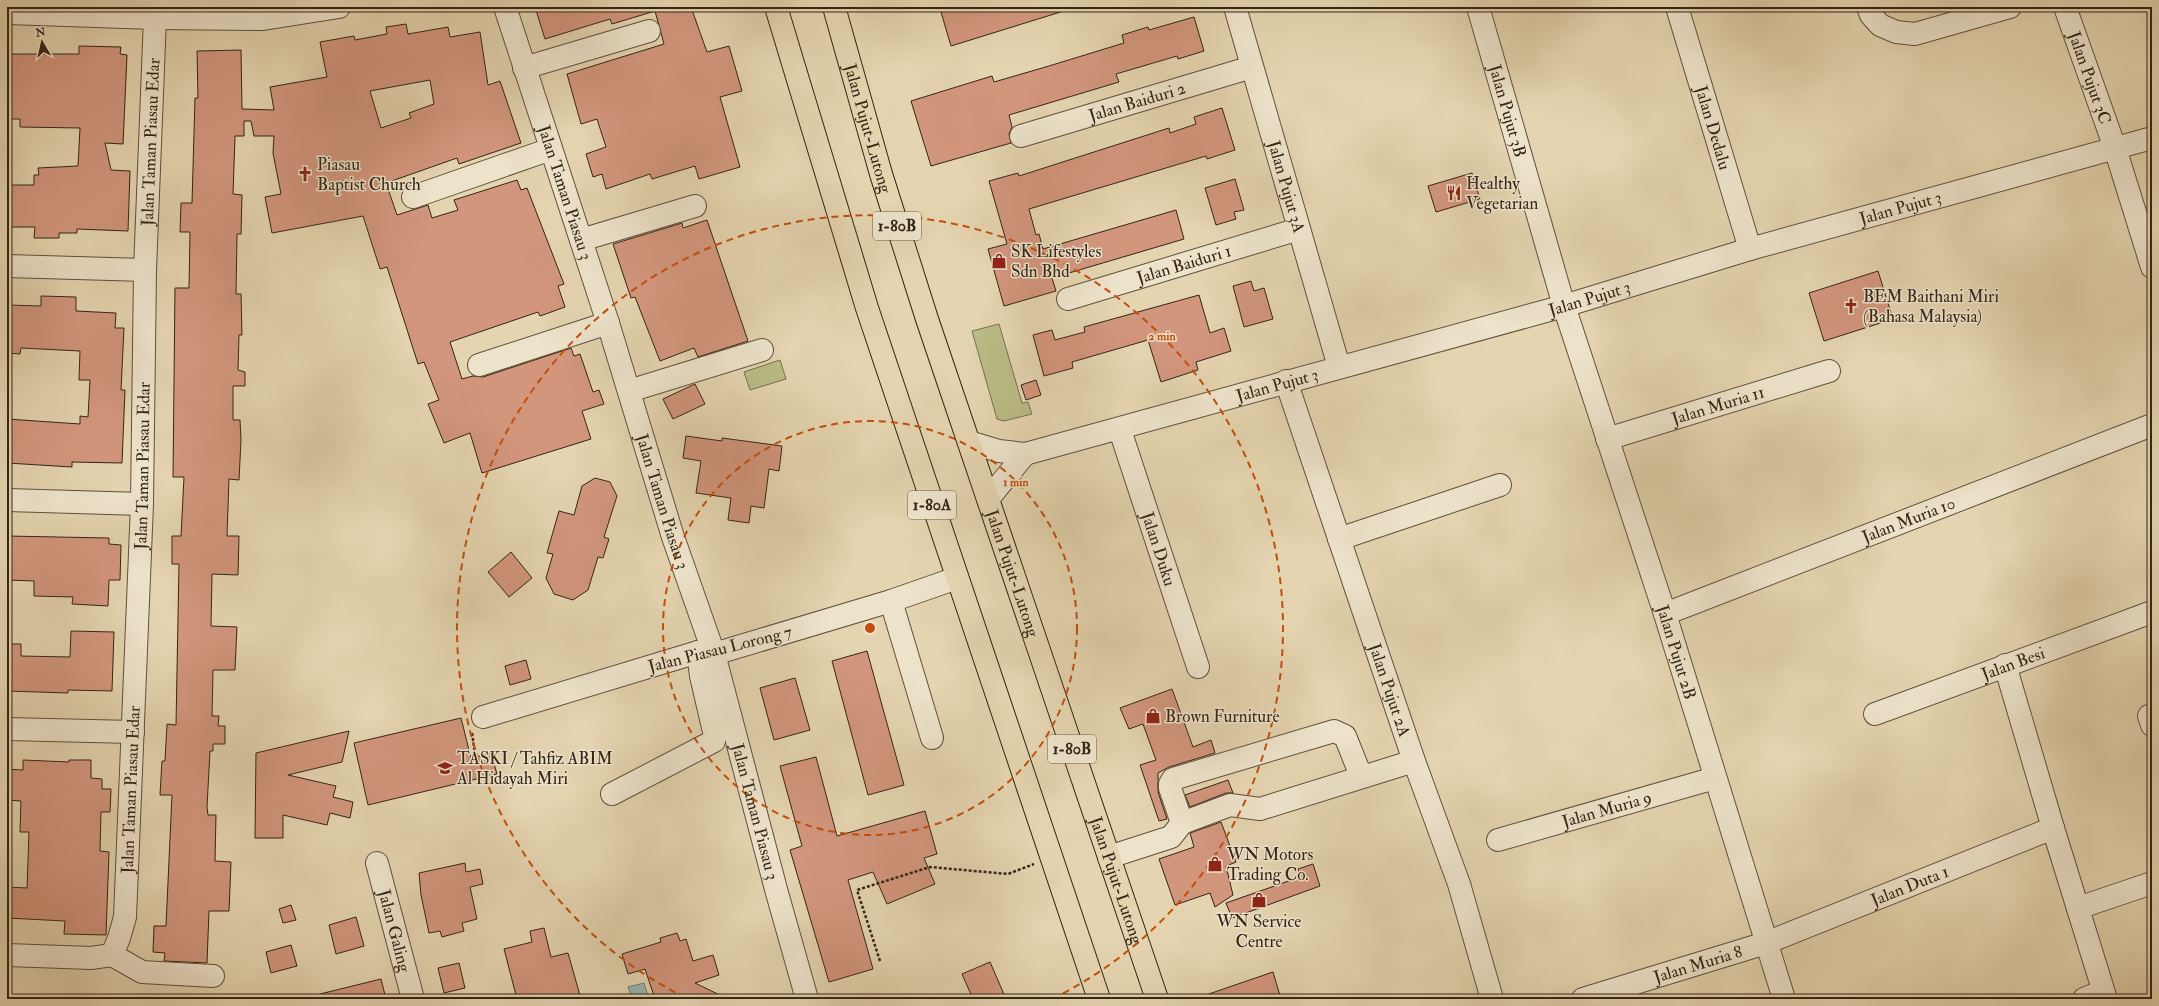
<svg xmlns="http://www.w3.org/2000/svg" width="2159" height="1006" viewBox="0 0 2159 1006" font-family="'IM FELL Double Pica',serif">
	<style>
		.green { fill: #babb86; stroke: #77704e }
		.water { fill: #97b7b2; stroke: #6f7c74 }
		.building { fill: #d2967d; stroke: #342416; fill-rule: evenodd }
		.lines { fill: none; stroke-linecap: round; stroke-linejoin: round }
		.minor-casing { stroke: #60503c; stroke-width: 24 }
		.highway-casing { stroke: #342416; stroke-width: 24 }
		.path { stroke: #342416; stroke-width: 2.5; stroke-dasharray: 3 2; stroke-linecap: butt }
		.minor { stroke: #ede3cb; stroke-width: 22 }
		.highway { stroke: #e4d4af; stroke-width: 22 }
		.ring { fill: none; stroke: #c44e0e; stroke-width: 2; stroke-dasharray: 7 5 }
		.labels { text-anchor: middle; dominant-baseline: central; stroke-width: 3; stroke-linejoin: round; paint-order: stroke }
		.shield { fill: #ede3cb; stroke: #6c5d4c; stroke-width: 1 }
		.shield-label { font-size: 16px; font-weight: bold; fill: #342416 }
		.street-label { font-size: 17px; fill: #342416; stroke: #ede3cb }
		.poi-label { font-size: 17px; fill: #342416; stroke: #ede3cb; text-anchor: start }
		.centre { fill: #c44e0e; stroke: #ede3cb; stroke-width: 2 }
		.ring-label { font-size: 12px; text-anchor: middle; font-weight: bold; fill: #c44e0e; stroke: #ede3cb; stroke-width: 3; stroke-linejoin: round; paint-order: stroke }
	</style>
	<rect width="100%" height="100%" fill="#e4d4af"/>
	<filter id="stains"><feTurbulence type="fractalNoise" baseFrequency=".005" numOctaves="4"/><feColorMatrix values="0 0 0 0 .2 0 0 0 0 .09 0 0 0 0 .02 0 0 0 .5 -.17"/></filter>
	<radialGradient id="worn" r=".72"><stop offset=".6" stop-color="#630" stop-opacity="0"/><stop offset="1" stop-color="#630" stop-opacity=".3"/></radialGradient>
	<g class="green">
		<path d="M999 324 1022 403 1028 402 1032 414 1004 421 997 419 972 331Z"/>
		<path d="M780 360 786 379 750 390 744 372Z"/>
	</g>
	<path class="water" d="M644 983 649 999H632L628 987Z"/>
	<g class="building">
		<path d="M535 7H691L707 52 729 46 742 91 720 97 740 167 699 179 695 166 652 179 650 174 606 189 602 174 593 177 586 154 606 147 597 119 581 124 567 74 664 44 655 11 612 24 610 19 545 39Z"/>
		<path d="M958 7H1067V10L951 46 941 12Z"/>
		<path d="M1194 17 1204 51 1178 59 1177 56 1116 74 1119 82 1009 115 1012 127 1009 134 1011 143 931 166 911 101 992 76 994 82 1049 66 1124 43 1122 35 1148 27 1149 30Z"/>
		<path d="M406 24 408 34 448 27 450 37 480 32 488 85 500 81 521 143 459 164 457 158 386 183 397 215 428 205 432 218 458 210 454 200 517 180 521 190 527 188 564 284 558 286 565 307 540 316 538 312 450 342 462 379 473 376 483 377 571 348 574 356 580 354 593 392 599 390 604 404 582 411 591 439 482 473 470 433 444 443 428 404 439 400 424 362 418 364 387 267 380 269 363 216 272 233 265 197 281 194 273 153 274 136H254L251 121H244V136H235L233 194 242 195 241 234H237L236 294H241L242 335H239L238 370 245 372V386H233V420H240L241 440 239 480 229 479 227 536H239L238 575 212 574 211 626 237 627 235 670H213L212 716H219L218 726H225V744H213V751H210L207 807 208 815H216L215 861 231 862 229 911H209L207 963 164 961 165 953 153 952 154 926H166L172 795H160L162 761H165L167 724 176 725 179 564H172V536H181L184 477H173L175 288H189L190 232H180L181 203H192L195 98H198L197 51 241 50 242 109 274 110 270 87 327 77 320 42 354 36 355 40 387 34 386 27ZM430 80 434 104 409 113 411 118 381 128 370 91Z"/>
		<path d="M79 46 121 47 120 54 127 55 123 144 105 143 111 170 130 171 128 231 77 229V233H59V238H34L35 227H7V185H34V175H39L38 168 78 166 80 128 20 127V119H7V54H79Z"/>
		<path d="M1222 108 1235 150 1207 159 1206 156 1029 209 1036 235 1039 234 1043 249 1176 210 1184 239 1052 278 1056 291 1004 306 988 249 1007 244 989 181 1018 173 1019 176 1169 128 1170 133 1196 124 1194 117Z"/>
		<path d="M1472 173 1480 199 1436 212 1428 186Z"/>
		<path d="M1235 179 1244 210 1234 212 1236 219 1216 225 1205 188Z"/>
		<path d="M707 220 748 341 698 357 694 348 660 361 635 297 631 298 613 244 682 223 683 228Z"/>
		<path d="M1878 271 1893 319 1824 341 1809 293Z"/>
		<path d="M1251 281 1254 291 1264 288 1273 319 1244 327 1233 286Z"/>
		<path d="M1199 295 1210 333 1224 328 1231 351 1196 362 1198 370 1161 382 1148 340 1072 362 1073 368 1044 376 1033 335 1052 330 1055 340 1085 332 1084 327Z"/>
		<path d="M41 296 76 297V311L116 313 115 328H124L121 390H125L122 463 72 462V467L7 463V419L80 424V416L88 417 90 380H79L80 351 21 348 20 354 7 353V305L41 306Z"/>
		<path d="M1036 380 1041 395 1026 400 1021 385Z"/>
		<path d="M695 384 705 404 673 419 663 399Z"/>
		<path d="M686 436 722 441V438L782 446 779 471 769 469 764 508 751 506 749 523 728 520 731 498 696 493 701 461 683 458Z"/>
		<path d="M595 478 610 482 617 496 604 537 609 539 603 558 598 557 588 590 573 600 554 594 546 578 553 554 547 553 559 511 574 515 582 486Z"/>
		<path d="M7 536 109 538V544L121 545 120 580H109L108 606 72 604 73 597 34 596V581L7 580Z"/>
		<path d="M511 552 532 578 509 597 488 572Z"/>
		<path d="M71 631 114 632 112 691 68 690V693L7 691V644H21V656L70 657Z"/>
		<path d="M867 651 904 785 868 795 832 661Z"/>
		<path d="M526 660 531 679 510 685 505 666Z"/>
		<path d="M795 678 810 730 774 740 760 688Z"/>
		<path d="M1172 689 1193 747 1211 740 1215 753 1169 767 1158 773V792L1167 819 1159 821 1140 765 1156 760 1143 724 1129 729 1120 708Z"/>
		<path d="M461 718 471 758 491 753 497 774 368 805 354 743Z"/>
		<path d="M349 731 342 762 288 775 336 786 333 797 353 802 350 818 330 813 327 825 283 815V838H255L256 753Z"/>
		<path d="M816 757 837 836 925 811 937 854 924 858 935 884 887 904 873 872 848 880 873 969 829 982 790 850 802 846 780 766Z"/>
		<path d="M23 760 69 762V760H91V778L102 779V789H111L110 812H101L100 851 109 852 106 935 64 934 65 921 7 918V887L27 888 29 832H20L21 801 7 800V769L23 770Z"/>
		<path d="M1228 780 1233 793H1226L1190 807 1185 795Z"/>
		<path d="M1221 822 1236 862 1226 866 1233 895 1215 907 1210 893 1175 905 1159 859 1194 847 1190 833Z"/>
		<path d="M465 863 466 872 480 869 483 884 470 887 477 919 462 923 464 931 442 937 440 931 429 933 421 895 419 873Z"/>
		<path d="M1313 864 1320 886 1232 918 1226 903 1300 877 1298 869Z"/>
		<path d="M291 905 296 920 283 923 279 909Z"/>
		<path d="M356 917 364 946 336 954 329 925Z"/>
		<path d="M544 928 551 957 568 953 581 999H517L504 949 532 942 530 931Z"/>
		<path d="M677 933 680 941 686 939 693 961 713 955 719 975 695 983 728 999H655L645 969 628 974 622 954 661 942 660 938Z"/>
		<path d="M291 945 297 966 271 973 266 952Z"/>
		<path d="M990 962 1006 999H973L962 974Z"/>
		<path d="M459 963 465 988 444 993 438 968Z"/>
		<path d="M1273 972 1281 999H1200V997Z"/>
		<path d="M381 979 386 999H320V994Z"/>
	</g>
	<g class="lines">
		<g class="minor-casing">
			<g id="minor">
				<path id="s1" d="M505 7 608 323 673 537 714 654 777 893 807 999"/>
				<path id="s2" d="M1235 7 1339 367"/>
				<path id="s3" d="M1478 7 1564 306 1665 614 1784 999"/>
				<path id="s4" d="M1677 7 1750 249"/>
				<path d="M1868 7 1871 15 1880 25 1896 32 1915 34 2010 7"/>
				<path id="s5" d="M2065 7 2115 148 2152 267"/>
				<path d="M7 13 155 18 263 19 339 7"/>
				<path d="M524 68 649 31"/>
				<path id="s6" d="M1021 136 1252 67"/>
				<path d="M413 197 551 149"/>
				<path d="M581 240 695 206"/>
				<path d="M7 266 145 270"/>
				<path id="s7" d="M1068 299 1299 229"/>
				<path d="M479 365 608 323"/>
				<path id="s8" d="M1286 381 1414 761 1459 884 1492 999"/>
				<path d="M629 391 762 350"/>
				<path id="s9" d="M1120 430 1198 667"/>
				<path id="s10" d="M1607 439 1829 371"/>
				<path id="s11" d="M969 442 999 451 1025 454 1564 306 1750 249 2152 138"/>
				<path d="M988 499 1025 454"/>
				<path d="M7 500 142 504"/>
				<path d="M1339 539 1500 485"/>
				<path d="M891 601 932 738"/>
				<path id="s12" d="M1665 614 2152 425"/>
				<path d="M2005 665 2053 828 2106 999"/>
				<path id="s13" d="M1875 714 2152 612"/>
				<path d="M2149 716 2152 725"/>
				<path d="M483 717 698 652 714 654 891 601 957 578"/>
				<path d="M7 729 133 732"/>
				<path d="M612 794 714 741 715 736 701 676 698 652"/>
				<path d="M1182 823 1170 788V784L1173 779 1334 731 1345 736 1361 776"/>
				<path id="s14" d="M1498 840 1715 778"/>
				<path d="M1109 857 1171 837 1182 823 1230 805 1260 809 1414 761"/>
				<path id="s15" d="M377 863 413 999"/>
				<path d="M2078 908 2152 883"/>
				<path id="s16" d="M7 955 91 958 112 955 119 938 125 917 142 504 145 270 155 18"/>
				<path d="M112 955 142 972 213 976"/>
				<path id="s17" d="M1583 999 1766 943 2053 828"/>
				<path d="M2084 999 2103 991"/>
			</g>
		</g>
		<g class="highway-casing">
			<g id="highway">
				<path d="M776 7 867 308 1099 999"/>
				<path id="s18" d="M834 7 881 174 927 319 1157 999"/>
			</g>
		</g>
		<g class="path">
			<path d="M472 733 475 754"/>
			<path d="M880 961 857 890 930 867 1008 874 1034 864"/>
		</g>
		<use href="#minor" class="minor"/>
		<use href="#highway" class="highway"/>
	</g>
	<g class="ring">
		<circle cx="870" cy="628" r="207"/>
		<path d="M686 998A413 413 0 1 1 1054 998"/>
	</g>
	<defs>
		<g id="church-bare" transform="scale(1.2)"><path d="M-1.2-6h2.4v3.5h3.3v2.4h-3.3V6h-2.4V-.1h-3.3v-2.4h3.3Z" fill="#8f2418" stroke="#ede3cb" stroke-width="2.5" paint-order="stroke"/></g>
		<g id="restaurant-bare" transform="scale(1.2)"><path d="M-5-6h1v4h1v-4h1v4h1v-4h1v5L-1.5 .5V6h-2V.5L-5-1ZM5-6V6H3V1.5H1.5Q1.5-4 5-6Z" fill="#8f2418" stroke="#ede3cb" stroke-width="2.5" paint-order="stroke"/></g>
		<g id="shop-bare" transform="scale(1.2)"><path d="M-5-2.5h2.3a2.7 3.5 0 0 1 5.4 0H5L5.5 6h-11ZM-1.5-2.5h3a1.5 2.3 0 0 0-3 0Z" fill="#8f2418" stroke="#ede3cb" stroke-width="2.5" paint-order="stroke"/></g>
		<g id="school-bare" transform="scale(1.2)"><path d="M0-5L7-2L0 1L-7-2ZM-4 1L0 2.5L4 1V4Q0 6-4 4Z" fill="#8f2418" stroke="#ede3cb" stroke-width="2.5" paint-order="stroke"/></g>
	</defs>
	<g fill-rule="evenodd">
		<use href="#church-bare" x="305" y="174"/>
		<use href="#restaurant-bare" x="1454" y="193"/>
		<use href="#shop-bare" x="999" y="261"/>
		<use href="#church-bare" x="1851" y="306"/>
		<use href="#shop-bare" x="1153" y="716"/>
		<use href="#school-bare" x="445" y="768"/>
		<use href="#shop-bare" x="1215" y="864"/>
		<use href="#shop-bare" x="1259" y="900"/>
	</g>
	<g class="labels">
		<g class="shield">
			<rect x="873" y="212" width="48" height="28" rx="3"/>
			<rect x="908" y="491" width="48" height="28" rx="3"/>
			<rect x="1048" y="735" width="48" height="28" rx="3"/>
		</g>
		<g class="shield-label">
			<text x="897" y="226">1-80B</text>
			<text x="932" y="505">1-80A</text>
			<text x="1072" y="749">1-80B</text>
		</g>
		<g class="street-label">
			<text stroke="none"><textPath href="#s5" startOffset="75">Jalan Pujut 3C</textPath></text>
			<text stroke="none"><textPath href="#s6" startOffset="121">Jalan Baiduri 2</textPath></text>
			<text stroke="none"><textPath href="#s3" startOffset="108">Jalan Pujut 3B</textPath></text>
			<text stroke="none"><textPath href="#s18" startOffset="126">Jalan Pujut-Lutong</textPath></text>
			<text stroke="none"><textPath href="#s4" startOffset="126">Jalan Dedalu</textPath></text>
			<text stroke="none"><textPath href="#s16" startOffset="921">Jalan Taman Piasau Edar</textPath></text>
			<text stroke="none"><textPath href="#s2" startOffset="187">Jalan Pujut 3A</textPath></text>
			<text stroke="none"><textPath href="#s1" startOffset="195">Jalan Taman Piasau 3</textPath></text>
			<text stroke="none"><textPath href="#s11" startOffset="967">Jalan Pujut 3</textPath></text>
			<text stroke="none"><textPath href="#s7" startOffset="121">Jalan Baiduri 1</textPath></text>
			<text stroke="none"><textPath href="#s11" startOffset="643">Jalan Pujut 3</textPath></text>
			<text stroke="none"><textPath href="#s11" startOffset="319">Jalan Pujut 3</textPath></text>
			<text stroke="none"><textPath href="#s10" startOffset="116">Jalan Muria 11</textPath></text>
			<text stroke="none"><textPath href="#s16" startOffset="597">Jalan Taman Piasau Edar</textPath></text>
			<text stroke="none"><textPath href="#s1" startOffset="519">Jalan Taman Piasau 3</textPath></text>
			<text stroke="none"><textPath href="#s12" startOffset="261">Jalan Muria 10</textPath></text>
			<text stroke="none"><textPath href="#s9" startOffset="125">Jalan Duku</textPath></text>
			<text stroke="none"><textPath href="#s18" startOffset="594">Jalan Pujut-Lutong</textPath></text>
			<text transform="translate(720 649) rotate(-14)">Jalan Piasau Lorong 7</text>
			<text stroke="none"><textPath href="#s3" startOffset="675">Jalan Pujut 2B</textPath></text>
			<text stroke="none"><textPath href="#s13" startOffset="147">Jalan Besi</textPath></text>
			<text stroke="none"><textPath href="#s8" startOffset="326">Jalan Pujut 2A</textPath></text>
			<text stroke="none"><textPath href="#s16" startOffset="273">Jalan Taman Piasau Edar</textPath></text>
			<text stroke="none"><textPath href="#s14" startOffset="113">Jalan Muria 9</textPath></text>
			<text stroke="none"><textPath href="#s1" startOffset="843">Jalan Taman Piasau 3</textPath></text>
			<text stroke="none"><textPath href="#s18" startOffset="918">Jalan Pujut-Lutong</textPath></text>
			<text stroke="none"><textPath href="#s17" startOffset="346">Jalan Duta 1</textPath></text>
			<text stroke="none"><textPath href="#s15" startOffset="70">Jalan Galing</textPath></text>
			<text stroke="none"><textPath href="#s17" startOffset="120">Jalan Muria 8</textPath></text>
		</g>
		<g class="poi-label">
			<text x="317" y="164">Piasau<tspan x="317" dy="20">Baptist Church</tspan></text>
			<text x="1466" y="183">Healthy<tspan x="1466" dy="20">Vegetarian</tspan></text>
			<text x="1011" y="251">SK Lifestyles<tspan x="1011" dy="20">Sdn Bhd</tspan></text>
			<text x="1863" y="296">BEM Baithani Miri<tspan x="1863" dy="20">(Bahasa Malaysia)</tspan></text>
			<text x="1165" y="716">Brown Furniture</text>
			<text x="457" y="758">TASKI / Tahfiz ABIM<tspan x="457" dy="20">Al Hidayah Miri</tspan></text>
			<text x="1227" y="854">WN Motors<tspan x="1227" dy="20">Trading Co.</tspan></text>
			<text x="1259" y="921" text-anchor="middle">WN Service<tspan x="1259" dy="20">Centre</tspan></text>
		</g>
	</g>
	<circle cx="870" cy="628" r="6" class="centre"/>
	<g class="ring-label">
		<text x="1162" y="340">2 min</text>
		<text x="1016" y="486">1 min</text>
	</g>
	<rect width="2159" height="1006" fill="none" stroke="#e4d4af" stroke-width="24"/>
	<rect x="8" y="8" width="2143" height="990" fill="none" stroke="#342416" stroke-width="2"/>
	<rect x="12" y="12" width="2135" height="982" fill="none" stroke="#342416"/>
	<g transform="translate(42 42) rotate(351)" stroke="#ede3cb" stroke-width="3" paint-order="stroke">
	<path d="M0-3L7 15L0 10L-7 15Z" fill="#342416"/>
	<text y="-6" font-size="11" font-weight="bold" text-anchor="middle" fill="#342416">N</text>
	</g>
	<rect width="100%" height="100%" filter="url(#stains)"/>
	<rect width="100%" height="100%" fill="url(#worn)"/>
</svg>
